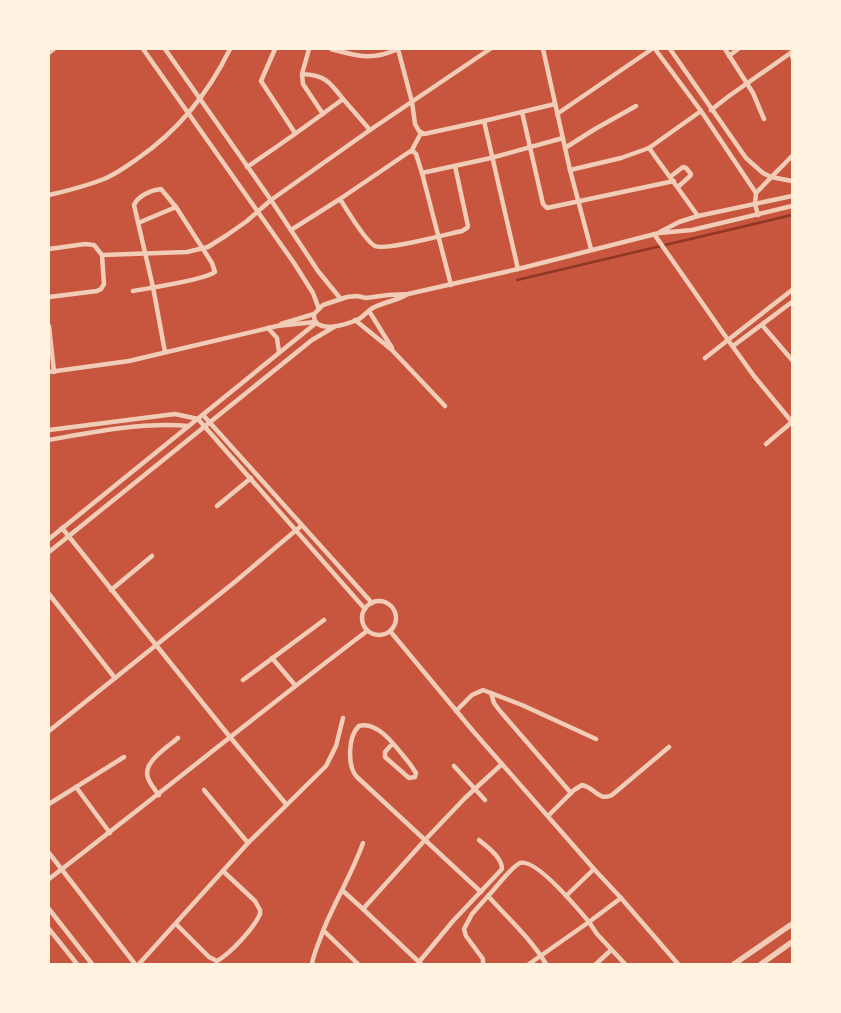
<svg xmlns="http://www.w3.org/2000/svg" width="841" height="1013" viewBox="0 0 841 1013" font-family="'PT Sans Narrow',sans-serif">
	<style>
		.lines { fill: none; stroke-linecap: round; stroke-linejoin: round }
		.stream { stroke: #8f3625; stroke-width: 2.5 }
		.minor { stroke: #f1ccb7; stroke-width: 4.5 }
		.tertiary { stroke: #f1ccb7; stroke-width: 5.5 }
	</style>
	<rect width="100%" height="100%" fill="#c8553d"/>
	<g class="lines">
		<path class="stream" d="M517 280 792 215"/>
		<g class="minor">
			<path d="M143 49 294 263 313 293 319 309"/>
			<path d="M165 49 271 200 318 271 340 298"/>
			<path d="M275 49 261 81 295 133"/>
			<path d="M331 49C357 56 372 61 398 49"/>
			<path d="M398 49 412 102 415 124 419 131 424 134 484 121 555 104"/>
			<path d="M543 49 570 170 591 249"/>
			<path d="M655 49 701 111 756 193 755 204 758 215"/>
			<path d="M670 49 746 158 763 173 771 177 792 181"/>
			<path d="M725 49 753 93 764 119"/>
			<path d="M792 49V57"/>
			<path d="M729 56 738 49"/>
			<path d="M302 74 309 49"/>
			<path d="M343 99 370 130"/>
			<path d="M711 110 729 96 792 52"/>
			<path d="M522 112 543 204 547 208 674 181"/>
			<path d="M557 114 652 49"/>
			<path d="M484 121 518 269"/>
			<path d="M565 148 595 129 636 106"/>
			<path d="M649 148 698 216"/>
			<path d="M412 150 421 133"/>
			<path d="M247 167C280 145 312 122 343 99 330 82 325 75 302 74L303 84 323 114"/>
			<path d="M570 170 621 158 649 148 701 111"/>
			<path d="M422 173 491 158 563 138"/>
			<path d="M670 177 683 167 686 168 691 174 690 176 678 187"/>
			<path d="M756 193 792 156"/>
			<path d="M49 195C67 191 86 186 104 179 116 174 127 166 137 159 178 131 208 94 230 49"/>
			<path d="M340 199C347 210 365 241 375 246 385 251 448 234 462 231L467 228 468 226 455 166"/>
			<path d="M138 223 176 207"/>
			<path d="M291 230 340 199 409 152 413 151 416 154 422 173 451 285"/>
			<path d="M660 232 679 222 698 216 792 196"/>
			<path d="M654 234 728 340 792 290"/>
			<path d="M49 249 85 244 94 245 102 255 104 284 101 289 97 291 49 297"/>
			<path d="M102 255 187 252 208 247 227 235 247 221 271 200 370 130 490 49"/>
			<path d="M133 291C149 288 205 280 215 272L212 263 176 207 161 189C151 190 138 196 134 205L153 287 165 352"/>
			<path d="M408 294C397 301 382 302 371 309 367 312 364 316 359 319 348 324 313 336 314 314L323 305 347 297 357 296 366 298 388 295 408 294 518 269 659 233 692 230 792 206"/>
			<path d="M369 311 392 348"/>
			<path d="M355 320 392 350 445 406"/>
			<path d="M281 324 314 314"/>
			<path d="M762 325 792 360"/>
			<path d="M49 326 54 372"/>
			<path d="M268 328 277 338 279 352"/>
			<path d="M733 346 792 302"/>
			<path d="M705 358 728 340 754 376 792 422"/>
			<path d="M49 372 129 361 277 326 315 322"/>
			<path d="M203 415 372 603"/>
			<path d="M49 430 175 414 198 419 365 609"/>
			<path d="M49 440C92 432 144 422 188 426"/>
			<path d="M766 444 792 422"/>
			<path d="M217 506 251 478"/>
			<path d="M62 528 230 737 286 804"/>
			<path d="M49 539 316 323"/>
			<path d="M49 552 312 340 334 327"/>
			<path d="M111 590 152 556"/>
			<path d="M49 594 115 678"/>
			<circle cx="379" cy="618" r="17"/>
			<path d="M390 631 473 731 594 869 621 898 678 964"/>
			<path d="M272 658 295 685"/>
			<path d="M243 680 324 620"/>
			<path d="M491 693 494 703 500 711 571 793"/>
			<path d="M456 711 472 695 483 690 522 705 596 739"/>
			<path d="M49 731 236 581 301 526"/>
			<path d="M454 766 485 800"/>
			<path d="M76 787 110 833"/>
			<path d="M204 790 248 843"/>
			<path d="M159 795C155 790 150 784 148 778 142 762 168 747 178 738"/>
			<path d="M49 804 124 757"/>
			<path d="M548 816 574 790 582 785C594 787 599 802 612 795L669 747"/>
			<path d="M49 853 135 964"/>
			<path d="M49 879C156 797 260 712 367 631"/>
			<path d="M343 891 363 909 425 840 357 777C347 766 348 736 359 726 379 720 398 750 410 764L416 773 415 777 409 778 385 757V752L392 744"/>
			<path d="M481 892 425 840 465 798 502 764"/>
			<path d="M566 896 594 869"/>
			<path d="M621 898 589 922 597 934 625 964"/>
			<path d="M49 909 92 964"/>
			<path d="M363 909 419 962"/>
			<path d="M176 924 209 957 217 961C231 953 254 928 260 914V910L255 901 223 871"/>
			<path d="M49 929 77 964"/>
			<path d="M324 931 358 964"/>
			<path d="M139 964 248 843 326 766 336 746 343 718"/>
			<path d="M312 964C314 952 319 943 323 931 335 901 352 874 363 843"/>
			<path d="M421 964 419 962 453 921 502 869C502 857 487 847 479 840"/>
			<path d="M483 964V959L466 936 464 929 472 914 488 896"/>
			<path d="M529 964C549 950 569 936 589 922 579 910 536 858 520 863 511 867 496 888 488 896 508 918 531 939 546 964"/>
			<path d="M596 964 611 950"/>
		</g>
		<g class="tertiary">
			<path d="M49 52 53 49"/>
			<path d="M734 964 792 924"/>
			<path d="M761 964 792 942"/>
		</g>
	</g>
	<rect width="841" height="1013" fill="none" stroke="#fff3e0" stroke-width="100"/>
</svg>
